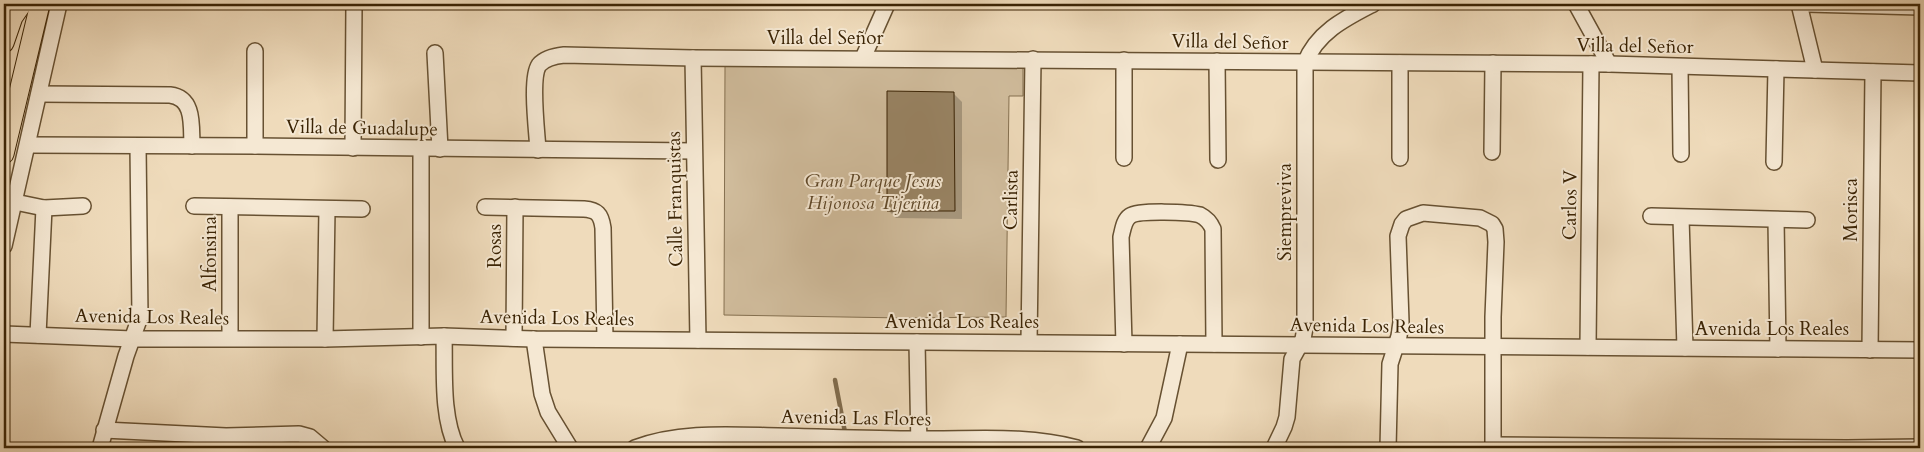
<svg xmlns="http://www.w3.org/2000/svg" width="1924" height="452" viewBox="0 0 1924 452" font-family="Cardo,serif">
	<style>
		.green { fill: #d0bc9c; stroke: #857050 }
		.shadow { fill: #0003 }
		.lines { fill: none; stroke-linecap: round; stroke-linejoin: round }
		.stream { stroke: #816c4d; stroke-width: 4.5 }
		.building { fill: #988363; stroke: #3a2304 }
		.minor-casing { stroke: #675132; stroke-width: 18 }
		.major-casing { stroke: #3a2304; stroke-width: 21 }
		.minor { stroke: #f5e8d3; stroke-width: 15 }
		.major { stroke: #efdbbb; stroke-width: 19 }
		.labels { text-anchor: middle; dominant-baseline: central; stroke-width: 4; stroke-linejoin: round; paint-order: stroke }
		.street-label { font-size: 19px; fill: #3a2304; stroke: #f5e8d3 }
		.park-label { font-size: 19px; font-style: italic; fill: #60492a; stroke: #f5e8d3 }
	</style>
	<rect width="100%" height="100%" fill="#efdbbb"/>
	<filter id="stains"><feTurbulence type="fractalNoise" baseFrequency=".004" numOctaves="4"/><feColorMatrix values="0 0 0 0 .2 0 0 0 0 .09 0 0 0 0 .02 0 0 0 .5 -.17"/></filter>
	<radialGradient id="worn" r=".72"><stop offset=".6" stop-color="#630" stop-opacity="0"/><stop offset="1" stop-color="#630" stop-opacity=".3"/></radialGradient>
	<path class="green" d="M725 66 1023 67V96H1009L1006 317 904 318 724 315Z"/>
	<path class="shadow" d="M954 94 962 102V219L896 218 888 210Z"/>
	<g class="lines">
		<path class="stream" d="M835 380 848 448"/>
	</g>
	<path class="building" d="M887 91 954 92 955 211H887Z"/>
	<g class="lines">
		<g class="minor-casing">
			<g id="minor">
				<path d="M1576 4 1609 64"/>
				<path d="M1799 4 1815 70"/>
				<path d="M1807 4 1920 7"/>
				<path d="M435 53 440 149"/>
				<path d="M693 58 698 340"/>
				<path d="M863 58 887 4"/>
				<path d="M1217 61 1218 160"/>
				<path d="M1400 63V158"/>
				<path d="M1680 67 1681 154"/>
				<path d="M39 94 170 95C195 98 191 126 192 146"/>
				<path d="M28 145 255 146 694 151"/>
				<path d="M255 146V51"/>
				<path d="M353 148 354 4"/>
				<path d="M421 149V337"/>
				<path d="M538 150C537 132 530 78 539 65 545 58 555 56 564 55L693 58 1609 64 1920 73"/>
				<path d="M1492 152 1493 63"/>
				<path d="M1124 158V60"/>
				<path d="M1774 162 1776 69"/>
				<path d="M15 202 44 208 83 206"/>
				<path d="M194 206 362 209"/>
				<path d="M485 207 584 209C597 210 601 214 603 228L605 339"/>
				<path d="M1651 216 1807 220"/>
				<path d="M1681 218 1685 348"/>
				<path d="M1776 220 1778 349"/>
				<path d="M4 246 59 4"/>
				<path d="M4 334 133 339H325L444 336 534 339 1920 350"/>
				<path d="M38 335 44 208"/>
				<path d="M444 336C445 370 441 417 457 448"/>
				<path d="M230 338V207"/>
				<path d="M514 338 515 207"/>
				<path d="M325 339 327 209"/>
				<path d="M534 339 542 394 548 412 570 448"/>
				<path d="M917 342 919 448"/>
				<path d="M1029 342 1033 59"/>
				<path d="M1124 344 1121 237C1123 229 1124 220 1130 216 1139 210 1189 212 1200 215 1206 218 1210 222 1213 229L1214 344"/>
				<path d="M1588 347 1591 64"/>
				<path d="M1870 350 1873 72"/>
				<path d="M104 430 226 436 299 434 310 437 323 448"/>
				<path d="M1493 445 1847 448 1920 447"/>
				<path d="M100 448 126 356 140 317 138 146"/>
				<path d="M635 448C679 431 731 435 778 436 825 437 871 439 918 439 971 440 1025 434 1077 448"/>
				<path d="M1148 448 1164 418 1180 344"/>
				<path d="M1274 448 1284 427 1287 417 1292 359 1303 339 1305 328V63C1317 32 1346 18 1373 4"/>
				<path d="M1388 448 1390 364 1399 336 1401 322 1398 236 1402 224 1406 219 1423 213 1480 218 1492 224 1495 229 1496 242 1493 317V448"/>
			</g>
		</g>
		<g class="major-casing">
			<g id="major">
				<path d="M4 43 13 17 22 4"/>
				<path d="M4 154 40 4"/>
			</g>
		</g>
		<use href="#minor" class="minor"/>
		<use href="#major" class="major"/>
	</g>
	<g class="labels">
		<g class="street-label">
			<text x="825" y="38">Villa del Señor</text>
			<text transform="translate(1230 42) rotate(1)">Villa del Señor</text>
			<text transform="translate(1635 46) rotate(1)">Villa del Señor</text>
			<text transform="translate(362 128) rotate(1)">Villa de Guadalupe</text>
			<text transform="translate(675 199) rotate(-91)">Calle Franquistas</text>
			<text transform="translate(1011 200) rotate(-89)">Carlista</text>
			<text transform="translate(1570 205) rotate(-89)">Carlos V</text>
			<text transform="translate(1851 210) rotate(-90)">Morisca</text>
			<text transform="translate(1285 212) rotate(-90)">Siempreviva</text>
			<text transform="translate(495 246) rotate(-90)">Rosas</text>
			<text transform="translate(210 254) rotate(-90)">Alfonsina</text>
			<text transform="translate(152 317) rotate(1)">Avenida Los Reales</text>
			<text transform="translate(557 318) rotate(1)">Avenida Los Reales</text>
			<text x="962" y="322">Avenida Los Reales</text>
			<text transform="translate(1367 326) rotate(1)">Avenida Los Reales</text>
			<text x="1772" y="329">Avenida Los Reales</text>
			<text transform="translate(856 418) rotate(1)">Avenida Las Flores</text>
		</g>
		<g class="park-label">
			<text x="873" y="181">Gran Parque Jesus<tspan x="873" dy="22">Hijonosa Tijerina</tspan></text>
		</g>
	</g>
	<rect width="1924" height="452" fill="none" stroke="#efdbbb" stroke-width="20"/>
	<rect x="5" y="5" width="1914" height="442" fill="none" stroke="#3a2304" stroke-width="2.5"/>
	<rect x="10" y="10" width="1904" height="432" fill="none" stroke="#3a2304"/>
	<rect width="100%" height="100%" filter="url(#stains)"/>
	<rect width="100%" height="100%" fill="url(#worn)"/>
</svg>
